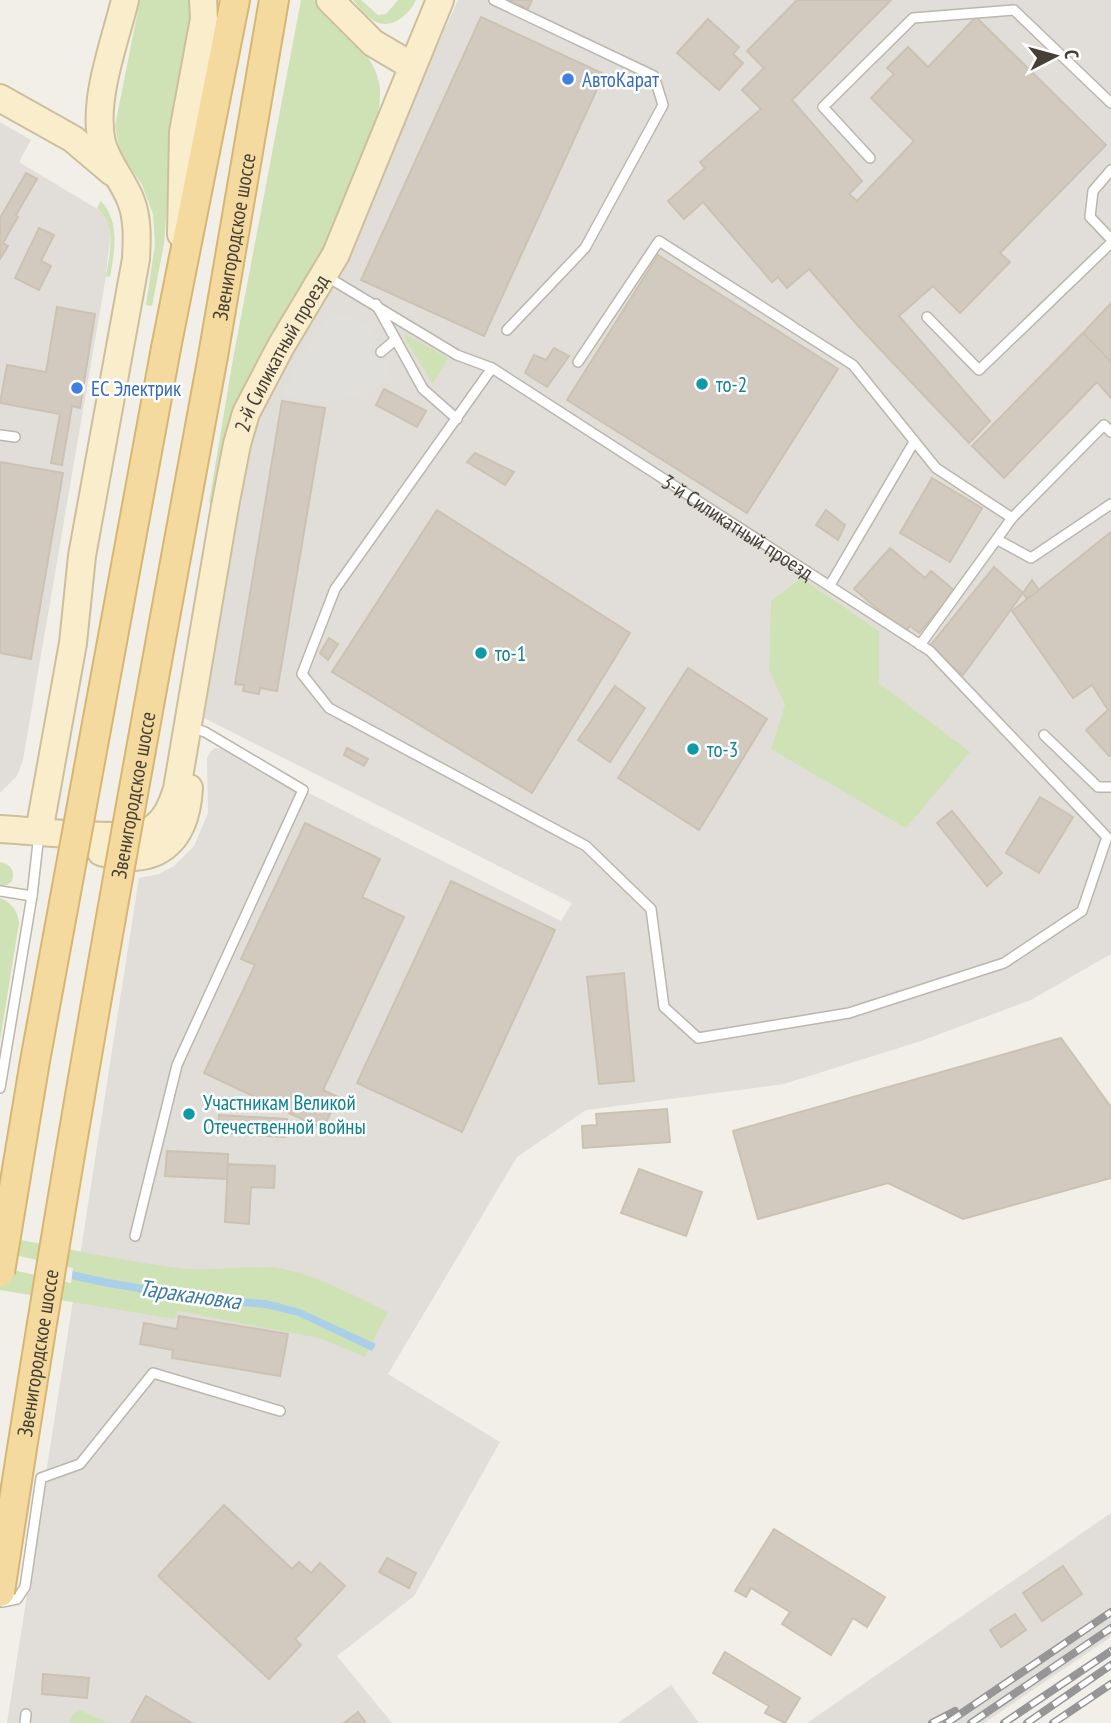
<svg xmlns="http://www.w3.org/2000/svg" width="1111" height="1723" viewBox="0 0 1111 1723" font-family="'PT Sans Narrow',sans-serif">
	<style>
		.industrial { fill: #e1ded9 }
		.green { fill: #cfe2b5 }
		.parking { fill: #e1dfdc }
		.water { fill: #aad0e9 }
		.pier { fill: #f2efe8 }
		.building { fill: #d2cabe; stroke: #ccc2b2; stroke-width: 2 }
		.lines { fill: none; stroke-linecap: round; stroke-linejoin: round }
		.lane-casing { stroke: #bcb6ab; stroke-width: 12 }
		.secondary-casing { stroke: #cdbf9c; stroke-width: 30 }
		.primary-casing { stroke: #d7b671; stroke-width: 32 }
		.lane { stroke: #fff; stroke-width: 9 }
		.secondary { stroke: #f9edcb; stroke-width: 26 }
		.primary { stroke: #f4da9f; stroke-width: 28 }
		.rail-casing { stroke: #969696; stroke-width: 8 }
		.rail { stroke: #fff; stroke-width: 5; stroke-dasharray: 16; stroke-linecap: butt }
		.primary-bridge-casing { stroke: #d7b671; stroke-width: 32; stroke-linecap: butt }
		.primary-bridge { stroke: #f4da9f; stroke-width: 28 }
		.shop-dot { fill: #3f7fe0; stroke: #fff; stroke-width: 2.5 }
		.culture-dot { fill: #0f9aa8; stroke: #fff; stroke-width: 2.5 }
		.labels { text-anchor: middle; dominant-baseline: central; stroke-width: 5; stroke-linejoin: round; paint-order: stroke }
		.shop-label { font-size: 21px; fill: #366cbe; stroke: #fff; text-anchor: start }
		.street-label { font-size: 21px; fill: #453f37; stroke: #fff }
		.culture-label { font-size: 21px; fill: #0d838f; stroke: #fff; text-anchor: start }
		.water-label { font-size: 23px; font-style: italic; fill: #3c7ba5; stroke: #fff }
	</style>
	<rect width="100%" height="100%" fill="#f2efe8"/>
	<g class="industrial">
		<path d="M458 0H1111V954L1031 1000 921 1041 784 1084 586 1110 517 1157 388 1374 500 1442 414 1596 337 1656 392 1723H7L139 878 159 874 174 866 194 846 208 813 207 758 210 752 215 748 222 749 561 921 572 903 202 717 246 458 256 414 402 124Z"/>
		<path d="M0 122 31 140 19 162 104 213 109 223 110 238 106 276 23 760 17 776 0 793Z"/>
		<path d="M1111 1513V1637L984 1723H807Z"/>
		<path d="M671 1685 699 1723H618Z"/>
	</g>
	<g class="green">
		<path d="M140 0H196L170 164 164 244 152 306 146 305 155 244 153 214 142 185 120 152 115 126Z"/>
		<path d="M301 0H314C335 22 373 51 379 82 386 118 358 166 345 199 304 302 259 402 215 504L209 503 233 359Z"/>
		<path d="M353 0H361L378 15 386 14 398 0H416C410 14 391 31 374 21 366 16 359 7 353 0Z"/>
		<path d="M101 201C120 222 115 250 110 277L106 276C110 254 117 223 97 208Z"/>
		<path d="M405 334 448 358 433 384 405 339Z"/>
		<path d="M801 578 879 631V683L970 752 906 828 771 749 785 705 769 670 771 601Z"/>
		<path d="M0 862C11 864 15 871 12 881L7 885H0Z"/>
		<path d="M0 898C12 903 18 911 19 923L0 1041Z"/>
		<path d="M0 1236C59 1247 119 1260 178 1268 209 1272 239 1266 269 1267 307 1269 354 1296 388 1312L365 1357 319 1338 177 1311 175 1319 0 1290Z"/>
		<path d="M80 1710 108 1723H69L73 1714Z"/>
	</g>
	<path class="parking" d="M332 312 370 325 391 375 372 391 323 403 282 396 297 365Z"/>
	<path class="water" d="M0 1255 104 1278 197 1295 266 1300 300 1309 376 1344 372 1351 298 1316 265 1308 196 1302 103 1286 0 1264Z"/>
	<path class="pier" d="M1 1252 73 1268 71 1283 0 1267Z"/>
	<g class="building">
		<path d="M507 0H532L528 9Z"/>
		<path d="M797 0H891L792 100 862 181 849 194 857 201 914 141 871 98 894 74 887 68 908 47 928 67 976 17 1106 145 1000 253 1010 262 960 313 933 286 899 316 990 421 969 443 860 328 809 269 787 288 778 277 772 282 703 202 684 219 668 201 705 168 700 162 761 109 742 90 764 68 747 51Z"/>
		<path d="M481 17 604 74 484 336 361 280Z"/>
		<path d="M708 19 739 47 733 54 743 63 719 90 677 53Z"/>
		<path d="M26 173 37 179 16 215 18 217 3 243 8 246 0 259V218Z"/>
		<path d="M39 228 54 235 41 261 51 266 39 290 15 278Z"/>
		<path d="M658 255 838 369 747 513 567 400Z"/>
		<path d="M1111 303V362L1083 333Z"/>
		<path d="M57 307 95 314 80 408 72 406 62 465 51 463 60 414 0 403 7 365 46 372Z"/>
		<path d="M1083 333 1111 362V398L1097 382 1004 478 972 446Z"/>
		<path d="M554 348 569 356 547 387 525 373 534 355 546 360Z"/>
		<path d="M384 389 426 411 417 427 376 405Z"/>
		<path d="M282 401 325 408 277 691 260 688 259 694 243 691 244 685 235 684Z"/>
		<path d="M475 453 514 472 505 485 467 462Z"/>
		<path d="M0 462 63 473 31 659 0 653Z"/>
		<path d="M932 478 982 508 950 562 900 533Z"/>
		<path d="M437 510 630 633 532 793 332 672Z"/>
		<path d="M826 510 845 525 838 540 816 525Z"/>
		<path d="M1111 532V754L1109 756 1086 730 1108 710 1092 685 1073 698 1012 611Z"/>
		<path d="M890 548 925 578 931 571 955 591 919 633 910 626 905 632 854 589Z"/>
		<path d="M994 567 1023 593 963 675 929 647Z"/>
		<path d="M1032 580 1039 590 1027 599 1023 593Z"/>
		<path d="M329 638 338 644 328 660 320 653Z"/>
		<path d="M688 668 767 719 699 830 618 778Z"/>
		<path d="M615 686 645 708 610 762 578 740Z"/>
		<path d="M347 748 368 759 364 766 344 755Z"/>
		<path d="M1040 797 1073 817 1039 873 1006 853Z"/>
		<path d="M952 811 1002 873 987 886 937 823Z"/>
		<path d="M305 823 380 859 362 897 404 917 323 1090 338 1097 323 1129 204 1073 255 965 241 959Z"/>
		<path d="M451 881 555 930 462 1132 357 1083Z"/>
		<path d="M624 973 634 1081 599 1084 587 977Z"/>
		<path d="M1061 1038 1111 1107V1178L963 1219 888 1183 758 1219 733 1131Z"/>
		<path d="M667 1109 670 1142 583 1148 582 1126 597 1125 596 1114Z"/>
		<path d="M219 1115 287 1119 285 1137 218 1133Z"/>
		<path d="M167 1151 228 1154 227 1179 165 1176Z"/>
		<path d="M228 1164 275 1166 274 1188 251 1187 249 1224 225 1222Z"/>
		<path d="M639 1169 702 1192 686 1236 621 1213Z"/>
		<path d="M179 1316 288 1334 280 1376 172 1358 173 1350 140 1344 144 1323 177 1329Z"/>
		<path d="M224 1505 292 1569 299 1562 311 1573 320 1563 345 1586 295 1639 301 1645 269 1679 158 1576Z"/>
		<path d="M774 1529 885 1597 867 1627 853 1618 831 1655 782 1624 790 1612 751 1588 746 1597 735 1591Z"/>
		<path d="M387 1558 416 1573 409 1588 379 1572Z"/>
		<path d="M1063 1566 1082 1594 1042 1621 1023 1593Z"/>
		<path d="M1015 1614 1026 1630 1001 1647 990 1630Z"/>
		<path d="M725 1652 800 1698 785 1723 765 1713 769 1706 713 1673Z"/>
		<path d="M43 1674 89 1678 87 1698 42 1694Z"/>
		<path d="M146 1696 192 1723H131Z"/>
		<path d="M358 1712 366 1723H344Z"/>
	</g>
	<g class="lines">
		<g class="lane-casing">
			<g id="lane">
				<path d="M494 0 654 76 663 105 585 248 507 330"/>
				<path d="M870 158 823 107 913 18 1014 10 1111 103"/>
				<path d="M1111 170 1093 191 1090 217 1111 239"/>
				<path id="s1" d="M326 276 457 355 492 368 930 651 1107 837 1082 911 1004 963 849 1013 698 1038 664 1007 651 909 586 846 329 708 302 674 335 589 492 368"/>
				<path d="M376 304 423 389 457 419"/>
				<path d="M927 317 979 370 1111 243"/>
				<path d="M381 352 395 340"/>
				<path d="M578 362 659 241 853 365 936 468 1012 518"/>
				<path d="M0 435 15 437"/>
				<path d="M998 540 1031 558 1111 504"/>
				<path d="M830 585 914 442"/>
				<path d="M920 645 1012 518 1104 425 1111 432"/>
				<path d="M1044 735 1098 787H1111"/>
				<path d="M0 891 32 896 39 834"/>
				<path d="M0 1088 32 896"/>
				<path d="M135 1236 177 1065 303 790 205 732 190 727"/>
				<path d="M2 1602 17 1599 25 1587 41 1478 80 1464 153 1373 280 1411"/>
				<path d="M25 1723 26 1714"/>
			</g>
		</g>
		<g class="secondary-casing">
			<g id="secondary">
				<path d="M330 0 373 43 412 66"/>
				<path d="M0 98 73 139 112 172"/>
				<path d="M181 234 183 132 204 19 203 0"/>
				<path id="s2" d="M0 829C31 830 129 844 152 829 166 820 172 805 177 789L225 506 237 444 246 413 281 346 336 254 440 0"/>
				<path d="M39 832 73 643 82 556 136 259C137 240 138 219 131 201 123 180 108 165 102 143 92 100 115 42 125 0"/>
				<path d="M101 852C155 868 186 844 189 788"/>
			</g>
		</g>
		<g class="primary-casing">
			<g id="primary">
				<path d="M166 348 235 0"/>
				<path id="s3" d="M213 356 274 0"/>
			</g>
		</g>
		<use href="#lane" class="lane"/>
		<use href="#secondary" class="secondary"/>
		<use href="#primary" class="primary"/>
		<g class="rail-casing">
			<g id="rail">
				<path d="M932 1723 955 1711"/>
				<path d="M947 1723 1111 1612"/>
				<path d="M971 1723 1111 1628"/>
				<path d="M1004 1723 1111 1651"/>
				<path d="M1027 1723 1111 1665"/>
				<path d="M1053 1723 1111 1684"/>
			</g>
		</g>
		<use href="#rail" class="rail"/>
		<g class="primary-bridge-casing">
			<g id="primary-bridge">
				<path d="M0 1272 35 1061 166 348"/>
				<path id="s4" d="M0 1592C62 1178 137 767 213 356"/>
			</g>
		</g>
		<use href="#primary-bridge" class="primary-bridge"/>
	</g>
	<g class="shop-dot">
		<circle cx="568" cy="79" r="7"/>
		<circle cx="77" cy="388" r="7"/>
	</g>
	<g class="culture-dot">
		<circle cx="702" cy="384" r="7"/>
		<circle cx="481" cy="653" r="7"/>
		<circle cx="693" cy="749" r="7"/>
		<circle cx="189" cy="1114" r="7"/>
	</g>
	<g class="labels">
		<g class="shop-label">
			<text x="582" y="79">АвтоКарат</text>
			<text x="91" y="388">ЕС Электрик</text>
		</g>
		<g class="street-label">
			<text stroke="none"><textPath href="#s3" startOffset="121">Звенигородское шоссе</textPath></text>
			<text stroke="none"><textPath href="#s2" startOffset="653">2-й Силикатный проезд</textPath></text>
			<text stroke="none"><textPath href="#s1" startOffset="483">3-й Силикатный проезд</textPath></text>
			<text stroke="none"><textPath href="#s4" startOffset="808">Звенигородское шоссе</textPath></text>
			<text stroke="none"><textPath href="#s4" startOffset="242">Звенигородское шоссе</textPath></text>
		</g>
		<g class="culture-label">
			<text x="716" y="384">то-2</text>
			<text x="495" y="653">то-1</text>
			<text x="707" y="749">то-3</text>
			<text x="203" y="1102">Участникам Великой<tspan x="203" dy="24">Отечественной войны</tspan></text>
		</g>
		<g class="water-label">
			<text transform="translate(190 1294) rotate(8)">Таракановка</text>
		</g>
	</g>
	<g transform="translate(1055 56) rotate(84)" stroke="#ffffff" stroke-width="5" paint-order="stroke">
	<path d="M0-5L12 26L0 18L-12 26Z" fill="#453f37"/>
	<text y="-10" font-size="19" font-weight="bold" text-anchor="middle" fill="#453f37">С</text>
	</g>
</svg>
